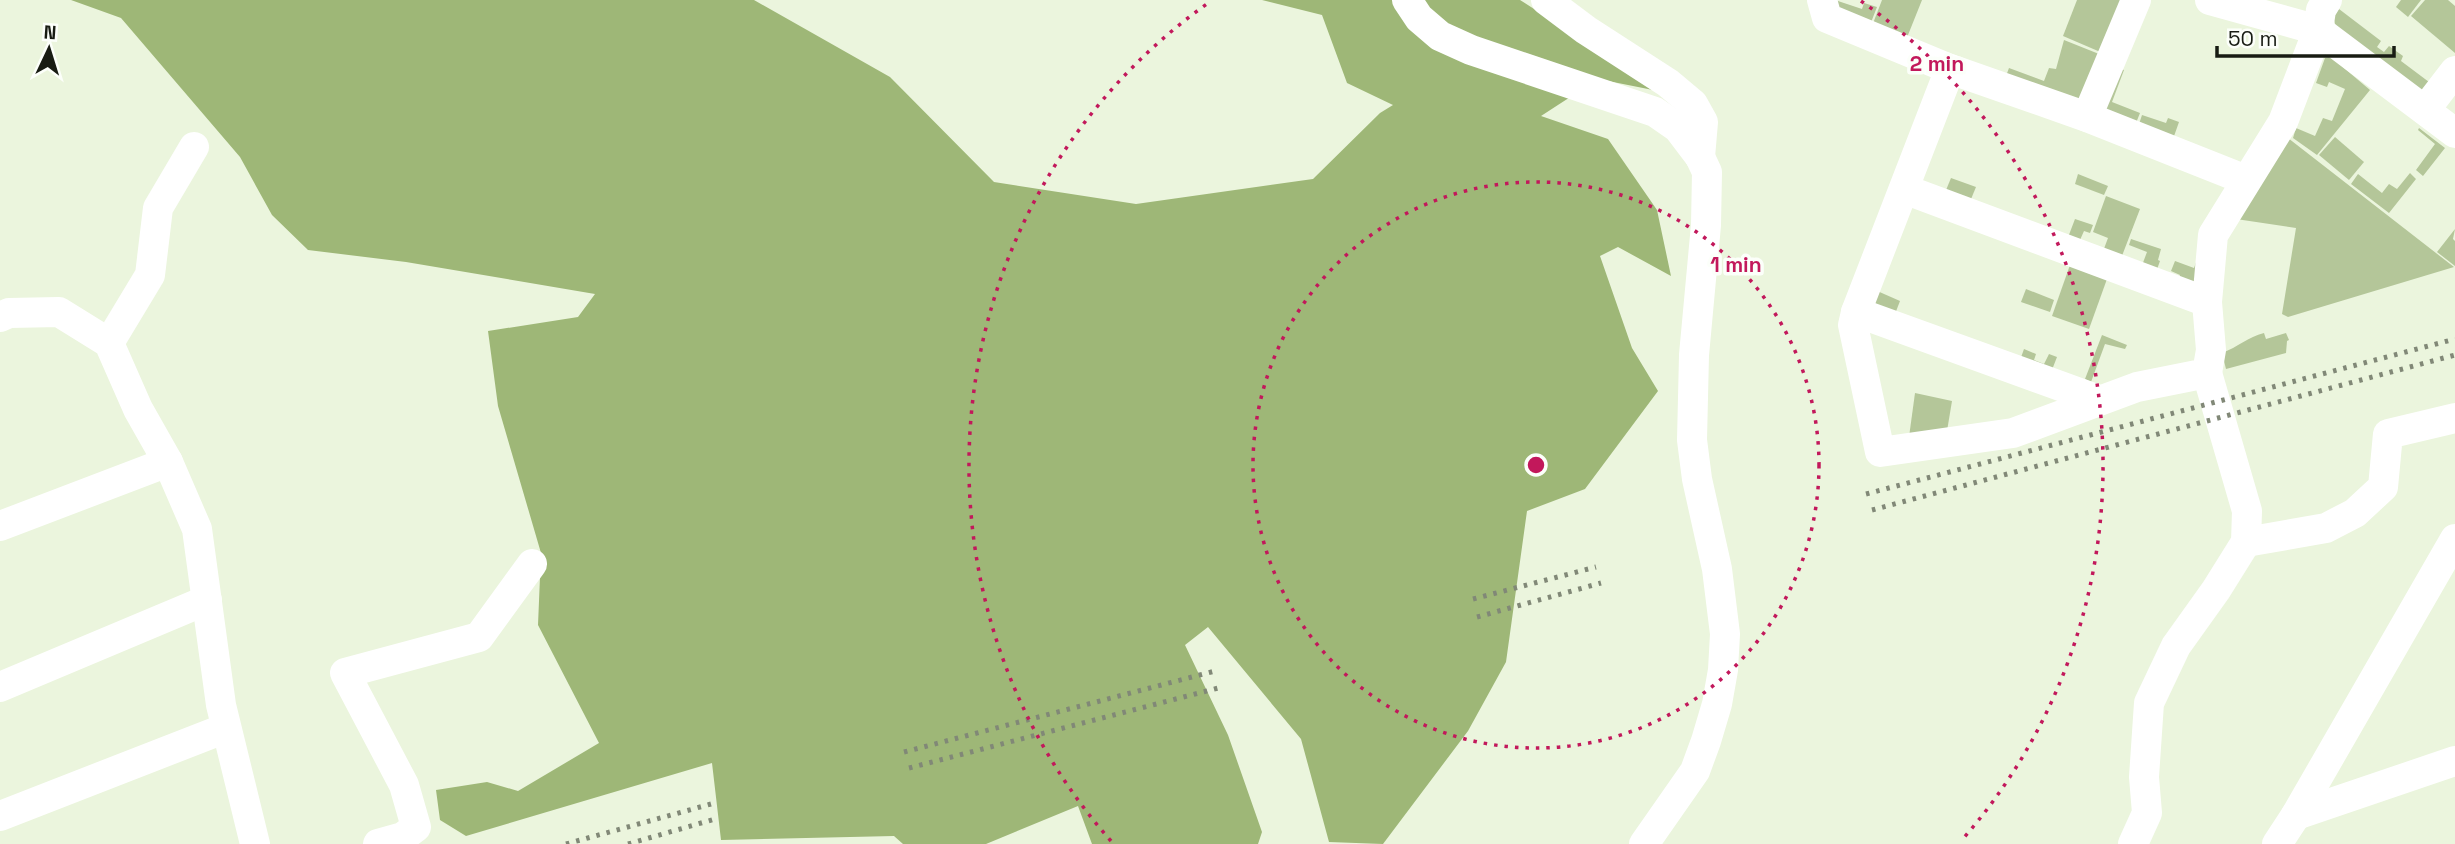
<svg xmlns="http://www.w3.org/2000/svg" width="2455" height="844" viewBox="0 0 2455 844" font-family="'Space Grotesk',sans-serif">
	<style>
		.green { fill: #b4c699 }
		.forest { fill: #9eb777 }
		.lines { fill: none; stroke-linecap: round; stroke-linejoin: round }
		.minor { stroke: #fff; stroke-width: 30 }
		.rail { stroke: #818877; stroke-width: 5; stroke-dasharray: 3.5 7; stroke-linecap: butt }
		.ring { fill: none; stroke: #c2185b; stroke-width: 3.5; stroke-dasharray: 3.5 7 }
		.centre { fill: #c2185b; stroke: #fcfffa; stroke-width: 3.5 }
		.ring-label { font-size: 21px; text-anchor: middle; font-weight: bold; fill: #c2185b; stroke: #fcfffa; stroke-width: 7; stroke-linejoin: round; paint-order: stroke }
	</style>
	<rect width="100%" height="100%" fill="#ebf5dd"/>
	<g class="green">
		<path d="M1835 0 1862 9 1864 3 1877 7 1870 25 1838 13Z"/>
		<path d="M1882 0H1922L1906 40 1872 26Z"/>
		<path d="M2077 0H2121L2105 54 2063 36Z"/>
		<path d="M2401 0H2421L2408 17 2396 7Z"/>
		<path d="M2425 0H2448L2455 6V53L2411 16Z"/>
		<path d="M2339 9 2381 41 2377 47 2384 52 2389 46 2403 56 2401 61 2433 85 2420 91 2336 27 2333 17Z"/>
		<path d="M2064 40 2104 56 2079 102 2006 76 2009 68 2044 81 2049 68 2056 69Z"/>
		<path d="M2331 57 2370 90 2317 155 2293 138 2296 128 2315 136 2323 118 2332 121 2345 89 2329 82 2327 87 2316 83 2325 58Z"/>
		<path d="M2117 68 2124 70 2112 102 2140 113 2136 123 2105 111Z"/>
		<path d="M2142 115 2166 123 2168 118 2179 122 2173 139 2138 127Z"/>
		<path d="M2419 128 2445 148 2423 176 2416 170 2435 144 2418 130Z"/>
		<path d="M2335 137 2364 162 2349 180 2319 155Z"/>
		<path d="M2288 138 2454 267 2288 317 2282 314 2296 228 2236 219Z"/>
		<path d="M2410 173 2416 179 2389 213 2351 184 2358 174 2382 193 2389 184 2397 189Z"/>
		<path d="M2078 174 2108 186 2104 195 2075 184Z"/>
		<path d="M1951 178 1976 187 1969 204 1944 195Z"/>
		<path d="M2106 196 2140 209 2120 261 2102 254 2108 238 2093 232Z"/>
		<path d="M2075 219 2093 225 2090 233 2084 231 2080 240H2067Z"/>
		<path d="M2455 229 2453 239 2455 241V266L2437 252Z"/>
		<path d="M2131 239 2161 249 2158 260 2160 261 2155 275 2141 268 2147 252 2129 245Z"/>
		<path d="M2199 254 2197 282 2177 283 2180 275 2171 271 2175 261 2194 268Z"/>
		<path d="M2070 265 2107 279 2089 329 2052 316Z"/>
		<path d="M2026 289 2054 300 2050 312 2021 302Z"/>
		<path d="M1875 290 1900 301 1895 314 1874 305Z"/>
		<path d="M2264 333 2266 339 2286 333 2289 340 2287 341 2286 353 2226 369 2222 353C2238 347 2248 337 2264 333Z"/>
		<path d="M2102 335 2127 345 2125 349 2105 344 2091 382 2085 379Z"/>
		<path d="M2024 349 2036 354 2034 360 2044 364 2049 354 2057 357 2050 375 2019 363Z"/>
		<path d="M1915 393 1952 401 1947 431 1909 437Z"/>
	</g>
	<path class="forest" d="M71 0H754L890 77 994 182 1136 204 1313 179 1380 113 1393 105 1347 83 1322 15 1262 0H1520L1663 92 1598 79 1541 116 1608 139 1657 210 1671 276 1618 247 1600 256 1632 348 1658 391 1585 489 1527 511 1506 662 1468 731 1383 844 1329 842 1301 739 1208 627 1185 645 1228 735 1262 832 1258 844H1092L1078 806 986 844H903L894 836 721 840 712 763 466 836 440 820 436 790 487 782 518 791 599 743 538 625 541 553 498 406 488 331 578 317 595 294 406 262 308 250 272 215 240 157 121 18Z"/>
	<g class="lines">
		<g class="minor">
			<path d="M1407 0 1419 18 1440 36 1471 50 1655 112 1678 128 1700 157 1707 172 1706 225 1694 355 1692 440 1697 479 1717 569 1725 634 1723 670 1717 704 1706 741 1695 771 1644 844"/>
			<path d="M1546 0 1586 30 1668 83 1693 104 1703 122 1700 157"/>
			<path d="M1822 0 1827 18 1950 69 1856 312 1853 325 1880 452 2013 433 2137 387 2207 373 2211 350 2207 302 2213 235 2283 122 2318 30 2321 10 2327 0"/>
			<path d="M2210 0 2318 30 2455 133"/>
			<path d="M1950 69 2087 117 2246 180"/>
			<path d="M2425 110 2455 71"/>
			<path d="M2087 117 2136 0"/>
			<path d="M1904 189 2207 302"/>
			<path d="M1856 312 2099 400"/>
			<path d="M0 317 9 313 59 312 109 343 138 409 168 462 197 529 221 705 255 844"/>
			<path d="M109 343 150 275 158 208 194 147"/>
			<path d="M2207 373 2247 511 2246 542 2326 528 2355 513 2383 487 2388 434 2455 418"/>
			<path d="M0 526 168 462"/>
			<path d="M0 687 207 600"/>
			<path d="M2296 815 2455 761"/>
			<path d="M0 816 226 728"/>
			<path d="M378 844 403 837 416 827 404 785 345 673 479 637 532 564"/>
			<path d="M2133 844 2147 813 2144 777 2149 703 2176 646 2216 590 2246 542"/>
			<path d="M2277 844 2296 815 2455 539"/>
		</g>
		<g class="rail">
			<path d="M1866 494 2455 339"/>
			<path d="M1872 510 2455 355"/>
			<path d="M1473 599 1596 567"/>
			<path d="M1477 617 1601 583"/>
			<path d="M904 752 1215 671"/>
			<path d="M909 768 1222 687"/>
			<path d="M566 844 711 804"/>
			<path d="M628 844 715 819"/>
		</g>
	</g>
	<g class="ring">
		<circle cx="1536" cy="465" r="283"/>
		<path d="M1111 841A567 567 0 0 1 1211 1M1861 1A567 567 0 0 1 1961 841"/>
	</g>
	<circle cx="1536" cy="465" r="10" class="centre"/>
	<g class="ring-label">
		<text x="1937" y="71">2 min</text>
		<text x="1736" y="272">1 min</text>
	</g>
	<g transform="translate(49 49) rotate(4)" stroke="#fcfffa" stroke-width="5" paint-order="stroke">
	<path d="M0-5L12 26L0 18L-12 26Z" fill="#181c13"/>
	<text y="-10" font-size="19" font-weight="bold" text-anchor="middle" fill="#181c13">N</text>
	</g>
	<path d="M2217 46v10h177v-10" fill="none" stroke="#181c13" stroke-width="3.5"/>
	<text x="2228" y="46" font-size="21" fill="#181c13" stroke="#fcfffa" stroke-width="5" paint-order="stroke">50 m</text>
</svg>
